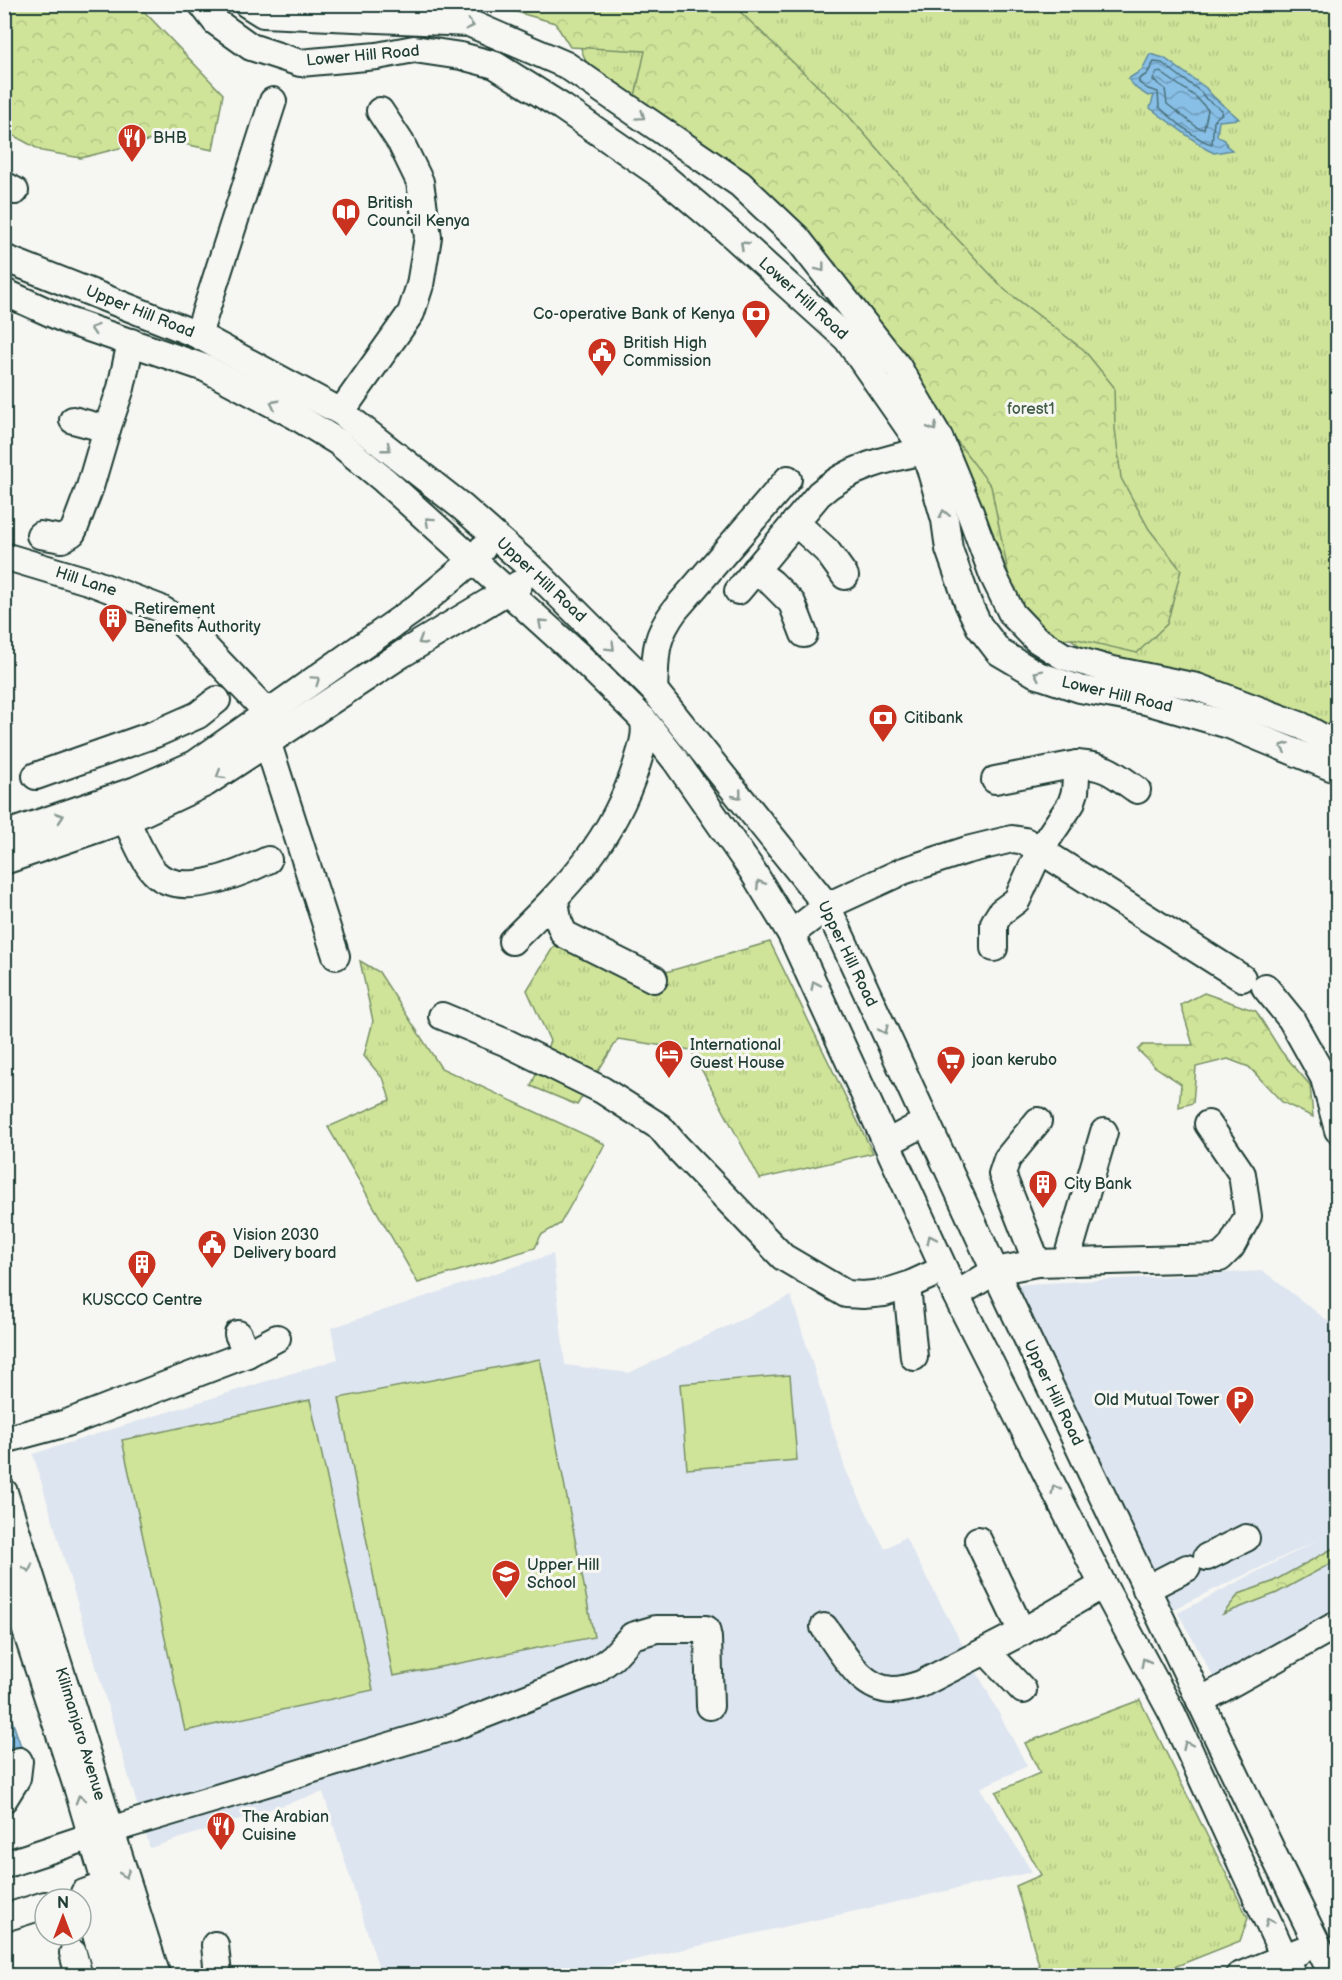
<svg xmlns="http://www.w3.org/2000/svg" width="1342" height="1980" viewBox="0 0 1342 1980" font-family="'Balsamiq Sans',sans-serif">
	<style>
		.built { fill: #dde5f0 }
		.grass { fill: url(#grass-tufts); stroke: #779066; stroke-width: 1.5 }
		.forest { fill: url(#forest-crowns); stroke: #779066; stroke-width: 1.5 }
		.pitch { fill: #cfe499; stroke: #779066; stroke-width: 1.5 }
		.water { fill: url(#water-waves); stroke: #5e8b9f; stroke-width: 1.5 }
		.lines { fill: none; stroke-linecap: round; stroke-linejoin: round }
		.shore { stroke: #49717b; stroke-width: 1.5 }
		.minor-casing { stroke: #1f3d34; stroke-width: 30 }
		.minor { stroke: #f6f6f2; stroke-width: 26 }
		.oneway { stroke: #8a9a93 }
		.labels { text-anchor: middle; dominant-baseline: central; stroke-width: 6; stroke-linejoin: round; paint-order: stroke }
		.street-label { font-size: 16px; fill: #1f3d34; stroke: #f6f6f2 }
		.poi-label { font-size: 16px; fill: #1f3d34; stroke: #f6f6f2; text-anchor: start }
		.park-label { font-size: 16px; fill: #425e48; stroke: #f6f6f2 }
	</style>
	<defs>
		<pattern id="grass-tufts" width="24" height="20" patternUnits="userSpaceOnUse" patternTransform="scale(1.5)"><rect width="24" height="20" fill="#cfe499"/><path d="M3 7l-1-3M5 7V3M7 7l1-3M15 17l-1-3M17 17v-4M19 17l1-3" fill="none" stroke="#b1c484"/></pattern>
		<pattern id="forest-crowns" width="20" height="18" patternUnits="userSpaceOnUse" patternTransform="scale(1.5)"><rect width="20" height="18" fill="#cfe499"/><path d="M2 6a3 3 0 1 1 6 0M12 15a3 3 0 1 1 6 0" fill="none" stroke="#b1c484"/></pattern>
		<pattern id="water-waves" width="16" height="10" patternUnits="userSpaceOnUse" patternTransform="scale(1.5)"><rect width="16" height="10" fill="#88bfe6"/><path d="M0 5q4-4 8 0t8 0" fill="none" stroke="#6f9cbb"/></pattern>
	</defs>
	<rect width="100%" height="100%" fill="#f6f6f2"/>
	<filter id="ink" filterUnits="userSpaceOnUse"><feTurbulence type="fractalNoise" baseFrequency=".0167" numOctaves="2"/><feDisplacementMap in="SourceGraphic" scale="12" xChannelSelector="R" yChannelSelector="G"/><feConvolveMatrix kernelMatrix="1 2 1 2 8 2 1 2 1" color-interpolation-filters="sRGB"/></filter>
	<g filter="url(#ink)">
		<g class="built">
			<path d="M553 1254 565 1365 629 1373 791 1296 846 1471 885 1549 905 1537 1027 1766 980 1788 1032 1872 567 1975H381L323 1792 150 1848 33 1454 338 1359 331 1328Z"/>
			<path d="M1263 1271 1337 1328V1630L1220 1689 1178 1613 1320 1539 1171 1610 1008 1285Z"/>
		</g>
		<g class="grass">
			<path d="M588 4 1337 5V748L1095 657 1016 598 1008 572 987 549 933 421 797 238 594 84 571 21Z"/>
			<path d="M557 941 659 974 770 942 873 1153 760 1179 691 1050 618 1039 577 1105 531 1086 550 1041 527 990Z"/>
			<path d="M360 961 379 972 441 1068 605 1144 560 1224 541 1235 535 1248 418 1283 328 1127 390 1100 384 1080 364 1056 373 1021Z"/>
			<path d="M1140 1700 1248 1918 1240 1941 1154 1975H1042L1016 1886 1041 1875 996 1792 1040 1773 1025 1743Z"/>
		</g>
		<g class="forest">
			<path d="M452 4 733 5 847 114 934 214 1005 290 1084 350 1114 387 1115 428 1121 478 1149 529 1181 570 1167 624 1137 653 1077 639H1050L1023 621 1008 572 991 486 902 369 830 259 758 190 634 101 645 51 570 47 555 23 506 9 451 6Z"/>
			<path d="M4 5H138L223 94 213 150 170 141 162 144 159 138 81 158 42 151 5 131Z"/>
			<path d="M1204 993 1256 1011 1281 1051 1310 1085 1313 1117 1282 1102 1249 1067 1228 1059 1196 1067 1193 1103 1179 1107 1181 1084 1154 1066 1138 1050 1143 1045H1193L1181 1005Z"/>
			<path d="M1337 1546V1560L1277 1593 1223 1614 1239 1594 1272 1582Z"/>
		</g>
		<g class="pitch">
			<path d="M540 1359 594 1637 393 1676 339 1398Z"/>
			<path d="M790 1375 797 1460 687 1469 680 1384Z"/>
			<path d="M310 1400 373 1690 185 1731 122 1440Z"/>
		</g>
		<g class="water">
			<path d="M1150 54 1164 58 1206 88C1212 98 1230 110 1239 119L1219 121 1217 136 1225 140 1227 146 1232 150 1214 153 1206 149 1150 108 1154 95 1148 96 1137 89 1128 79 1142 70Z"/>
			<path d="M4 1697 23 1752 10 1756 5 1740Z"/>
		</g>
		<g class="lines">
			<g class="shore">
				<path d="M1154 62 1162 63 1201 92 1206 99 1222 110 1221 114 1214 120 1212 144C1197 141 1172 118 1159 107L1158 92 1148 89 1139 83V79L1147 74Z"/>
				<path d="M1157 72H1160L1196 97 1208 110 1204 129 1198 128 1167 104 1165 89 1153 80Z"/>
			</g>
			<g class="minor-casing">
				<g id="minor">
					<path d="M202 4 216 22 251 47 300 63 377 56 414 49 461 56 495 65 562 107 665 178 729 232 847 339 925 451 945 520 949 549 968 603 979 626 999 652 1038 675 1080 689 1146 701 1229 725 1338 770"/>
					<path d="M247 4 263 14 469 23 566 65 636 113 740 184 797 238 898 367 939 437 968 507 993 575 1012 614 1036 639 1063 656 1108 669 1197 687 1302 726 1338 746"/>
					<path d="M4 185 15 191"/>
					<path d="M4 258 198 335 341 412 462 507 538 574 654 690 827 906 995 1271 1279 1866 1333 1976"/>
					<path d="M4 292 68 321 205 368 294 415 338 442 384 480 579 656 643 719 676 761 752 870 791 934 956 1295 1103 1585 1172 1713 1293 1976"/>
					<path d="M198 335 273 101"/>
					<path d="M341 412 411 313 420 285 428 237 420 182 401 143 380 111"/>
					<path d="M73 420 107 429 121 388 131 342"/>
					<path d="M795 522 827 551 845 576"/>
					<path d="M40 535 62 539 72 533 75 527 90 487 107 429"/>
					<path d="M4 556 91 582 159 608 178 619 268 713"/>
					<path d="M755 570 772 583 792 603 804 634"/>
					<path d="M738 591 819 494C848 468 888 458 925 451"/>
					<path d="M654 690C656 655 653 640 675 610L788 479"/>
					<path d="M267 741 336 956"/>
					<path d="M36 776 155 734 198 715 217 700"/>
					<path d="M995 780 1077 764"/>
					<path d="M125 819C133 833 144 862 154 872 180 900 241 873 268 860"/>
					<path d="M4 835 136 790 195 764 415 609 472 561 482 549"/>
					<path d="M4 861 138 815 206 783 402 654 519 584"/>
					<path d="M555 900 558 920 564 934 654 979"/>
					<path d="M791 934 827 906 903 871 967 850 1012 839 1025 841 1040 850 1242 978"/>
					<path d="M512 941C569 885 612 842 637 764 641 750 648 733 643 719"/>
					<path d="M994 948V923L1001 912 1017 900 1040 850 1071 804 1075 792 1077 764C1107 766 1113 773 1137 790"/>
					<path d="M1265 987 1291 1019 1324 1078 1338 1130"/>
					<path d="M442 1016 507 1043 602 1090 660 1127 676 1146 783 1257 846 1294 863 1295 884 1293 909 1285 944 1269"/>
					<path d="M887 1143 926 1122"/>
					<path d="M1066 1262 1104 1132"/>
					<path d="M1037 1263 1002 1174 1007 1159 1038 1121"/>
					<path d="M907 1286 914 1357"/>
					<path d="M956 1295 995 1271 1037 1263 1220 1258 1231 1247 1248 1216 1242 1174 1208 1124"/>
					<path d="M238 1334 247 1354"/>
					<path d="M4 1440 67 1423 247 1354 277 1338"/>
					<path d="M4 1492 157 1976"/>
					<path d="M978 1540 1022 1632"/>
					<path d="M1207 1557 1246 1538"/>
					<path d="M4 1563 78 1790 133 1976"/>
					<path d="M1146 1589 1187 1568"/>
					<path d="M824 1627C842 1651 860 1690 893 1690 903 1690 912 1687 921 1684L1022 1632 1103 1585"/>
					<path d="M986 1651 1023 1690"/>
					<path d="M1200 1701 1338 1624"/>
					<path d="M4 1799 17 1778 19 1761"/>
					<path d="M4 1865 110 1830 453 1727 593 1672 613 1657 632 1636 656 1629H706L708 1638 710 1706"/>
					<path d="M106 1885 84 1893 108 1976"/>
					<path d="M4 1918 45 1905"/>
					<path d="M215 1945 218 1976"/>
					<path d="M73 1953 79 1976"/>
					<path d="M1239 1976 1300 1951"/>
				</g>
			</g>
			<use href="#minor" class="minor"/>
		</g>
		<defs><path id="oneway-chevron" d="M-2-3.5L2.5 0L-2 3.5" fill="none" stroke-width="1.6" stroke-linecap="round" stroke-linejoin="round" transform="scale(1.5)"/></defs>
		<g class="oneway">
			<use href="#oneway-chevron" transform="translate(470 25) rotate(14)"/>
			<use href="#oneway-chevron" transform="translate(641 116) rotate(35)"/>
			<use href="#oneway-chevron" transform="translate(744 245) rotate(-137)"/>
			<use href="#oneway-chevron" transform="translate(821 268) rotate(52)"/>
			<use href="#oneway-chevron" transform="translate(94 329) rotate(-162)"/>
			<use href="#oneway-chevron" transform="translate(274 404) rotate(-152)"/>
			<use href="#oneway-chevron" transform="translate(933 427) rotate(60)"/>
			<use href="#oneway-chevron" transform="translate(387 448) rotate(38)"/>
			<use href="#oneway-chevron" transform="translate(944 514) rotate(-102)"/>
			<use href="#oneway-chevron" transform="translate(429 521) rotate(-138)"/>
			<use href="#oneway-chevron" transform="translate(542 623) rotate(-138)"/>
			<use href="#oneway-chevron" transform="translate(422 641) rotate(148)"/>
			<use href="#oneway-chevron" transform="translate(611 647) rotate(45)"/>
			<use href="#oneway-chevron" transform="translate(1038 674) rotate(-154)"/>
			<use href="#oneway-chevron" transform="translate(316 680) rotate(-35)"/>
			<use href="#oneway-chevron" transform="translate(1284 747) rotate(-158)"/>
			<use href="#oneway-chevron" transform="translate(220 775) rotate(149)"/>
			<use href="#oneway-chevron" transform="translate(738 795) rotate(51)"/>
			<use href="#oneway-chevron" transform="translate(60 817) rotate(-19)"/>
			<use href="#oneway-chevron" transform="translate(760 884) rotate(-122)"/>
			<use href="#oneway-chevron" transform="translate(815 985) rotate(-115)"/>
			<use href="#oneway-chevron" transform="translate(884 1030) rotate(65)"/>
			<use href="#oneway-chevron" transform="translate(931 1239) rotate(-115)"/>
			<use href="#oneway-chevron" transform="translate(1055 1489) rotate(-117)"/>
			<use href="#oneway-chevron" transform="translate(28 1568) rotate(73)"/>
			<use href="#oneway-chevron" transform="translate(1145 1662) rotate(-118)"/>
			<use href="#oneway-chevron" transform="translate(1187 1745) rotate(-115)"/>
			<use href="#oneway-chevron" transform="translate(80 1799) rotate(-107)"/>
			<use href="#oneway-chevron" transform="translate(125 1874) rotate(72)"/>
			<use href="#oneway-chevron" transform="translate(1269 1922) rotate(-115)"/>
		</g>
	</g>
	<defs>
		<g id="restaurant-pin" transform="scale(1.5)"><path d="M0 17L-7.5 6A9.5 9.5 0 1 1 7.5 6Z" fill="#c8321e" stroke="#f6f6f2"/><path d="M-5-6h1v4h1v-4h1v4h1v-4h1v5L-1.5 .5V6h-2V.5L-5-1ZM5-6V6H3V1.5H1.5Q1.5-4 5-6Z" fill="#fff"/></g>
		<g id="library-pin" transform="scale(1.5)"><path d="M0 17L-7.5 6A9.5 9.5 0 1 1 7.5 6Z" fill="#c8321e" stroke="#f6f6f2"/><path d="M-6-4Q-3-5.5-.7-3.5V5Q-3 3-6 4ZM6-4Q3-5.5 .7-3.5V5Q3 3 6 4Z" fill="#fff"/></g>
		<g id="bank-pin" transform="scale(1.5)"><path d="M0 17L-7.5 6A9.5 9.5 0 1 1 7.5 6Z" fill="#c8321e" stroke="#f6f6f2"/><path d="M-6-4H6V4H-6ZM0-2.3a2.3 2.3 0 1 0 0 4.6a2.3 2.3 0 1 0 0-4.6Z" fill="#fff"/></g>
		<g id="civic-pin" transform="scale(1.5)"><path d="M0 17L-7.5 6A9.5 9.5 0 1 1 7.5 6Z" fill="#c8321e" stroke="#f6f6f2"/><path d="M-.6-6.5H3V-4.5H.6V-3L4-1V1h2V6H-6V1h2V-1L-.6-3ZM-1.2 2.5V6h2.4V2.5Z" fill="#fff"/></g>
		<g id="building-pin" transform="scale(1.5)"><path d="M0 17L-7.5 6A9.5 9.5 0 1 1 7.5 6Z" fill="#c8321e" stroke="#f6f6f2"/><path d="M-4-6H4V6H1V3H-1V6H-4ZM-2.5-4.3h1.7v1.8h-1.7ZM.8-4.3h1.7v1.8H.8ZM-2.5-1h1.7V.8h-1.7ZM.8-1h1.7V.8H.8Z" fill="#fff"/></g>
		<g id="hotel-pin" transform="scale(1.5)"><path d="M0 17L-7.5 6A9.5 9.5 0 1 1 7.5 6Z" fill="#c8321e" stroke="#f6f6f2"/><path d="M-6-4.5h1.5V1H6V5H4.5V3h-9V5H-6ZM-4 0a1.8 1.8 0 1 1 3.6 0ZM.5 0V-2.5h3Q6-2.5 6 0Z" fill="#fff"/></g>
		<g id="supermarket-pin" transform="scale(1.5)"><path d="M0 17L-7.5 6A9.5 9.5 0 1 1 7.5 6Z" fill="#c8321e" stroke="#f6f6f2"/><path d="M-6-5.5h2.5l.6 2H6L4.5 2H-2.5L-4.4-4H-6ZM-1.5 3.2a1.3 1.3 0 1 0 .1 0ZM3 3.2a1.3 1.3 0 1 0 .1 0Z" fill="#fff"/></g>
		<g id="parking-pin" transform="scale(1.5)"><path d="M0 17L-7.5 6A9.5 9.5 0 1 1 7.5 6Z" fill="#c8321e" stroke="#f6f6f2"/><path d="M-3.5-5.5H1a3.5 3.5 0 0 1 0 7H-1V5.5H-3.5ZM-1-3.4V-.6H.8a1.4 1.4 0 0 0 0-2.8Z" fill="#fff"/></g>
		<g id="school-pin" transform="scale(1.5)"><path d="M0 17L-7.5 6A9.5 9.5 0 1 1 7.5 6Z" fill="#c8321e" stroke="#f6f6f2"/><path d="M0-5L7-2L0 1L-7-2ZM-4 1L0 2.5L4 1V4Q0 6-4 4Z" fill="#fff"/></g>
	</defs>
	<g fill-rule="evenodd">
		<use href="#restaurant-pin" x="132" y="138"/>
		<use href="#library-pin" x="346" y="212"/>
		<use href="#bank-pin" x="756" y="314"/>
		<use href="#civic-pin" x="602" y="352"/>
		<use href="#building-pin" x="113" y="618"/>
		<use href="#bank-pin" x="883" y="718"/>
		<use href="#hotel-pin" x="669" y="1054"/>
		<use href="#supermarket-pin" x="951" y="1060"/>
		<use href="#building-pin" x="1043" y="1184"/>
		<use href="#civic-pin" x="212" y="1244"/>
		<use href="#building-pin" x="142" y="1264"/>
		<use href="#parking-pin" x="1240" y="1400"/>
		<use href="#school-pin" x="506" y="1574"/>
		<use href="#restaurant-pin" x="221" y="1826"/>
	</g>
	<g class="labels">
		<g class="street-label">
			<text transform="translate(363 56) rotate(-5)">Lower Hill Road</text>
			<text transform="translate(803 299) rotate(42)">Lower Hill Road</text>
			<text transform="translate(140 312) rotate(22)">Upper Hill Road</text>
			<text transform="translate(541 580) rotate(43)">Upper Hill Road</text>
			<text transform="translate(86 582) rotate(18)">Hill Lane</text>
			<text transform="translate(1117 695) rotate(13)">Lower Hill Road</text>
			<text transform="translate(847 954) rotate(64)">Upper Hill Road</text>
			<text transform="translate(1053 1393) rotate(64)">Upper Hill Road</text>
			<text transform="translate(80 1734) rotate(73)">Kilimanjaro Avenue</text>
		</g>
		<g class="poi-label">
			<text x="153" y="138">BHB</text>
			<text x="367" y="203">British<tspan x="367" dy="18">Council Kenya</tspan></text>
			<text x="735" y="314" text-anchor="end">Co-operative Bank of Kenya</text>
			<text x="623" y="343">British High<tspan x="623" dy="18">Commission</tspan></text>
			<text x="134" y="609">Retirement<tspan x="134" dy="18">Benefits Authority</tspan></text>
			<text x="904" y="718">Citibank</text>
			<text x="690" y="1045">International<tspan x="690" dy="18">Guest House</tspan></text>
			<text x="972" y="1060">joan kerubo</text>
			<text x="1064" y="1184">City Bank</text>
			<text x="233" y="1235">Vision 2030<tspan x="233" dy="18">Delivery board</tspan></text>
			<text x="142" y="1300" text-anchor="middle">KUSCCO Centre</text>
			<text x="1219" y="1400" text-anchor="end">Old Mutual Tower</text>
			<text x="527" y="1565">Upper Hill<tspan x="527" dy="18">School</tspan></text>
			<text x="242" y="1817">The Arabian<tspan x="242" dy="18">Cuisine</tspan></text>
		</g>
		<g class="park-label">
			<text x="1031" y="409">forest1</text>
		</g>
	</g>
	<rect width="1342" height="1980" fill="none" stroke="#f6f6f2" stroke-width="24"/>
	<rect x="12" y="12" width="1318" height="1956" fill="none" stroke="#1f3d34" stroke-width="2" filter="url(#ink)"/>
	<g transform="translate(63 1917)"><circle r="28" fill="#f6f6f2" stroke="#a0aca6" stroke-width="1.5"/>
	<path d="M0-4.5L10 22L0 15L-10 22Z" fill="#c8321e"/>
	<text y="-9" font-size="16" font-weight="bold" text-anchor="middle" fill="#1f3d34">N</text>
	</g>
</svg>
